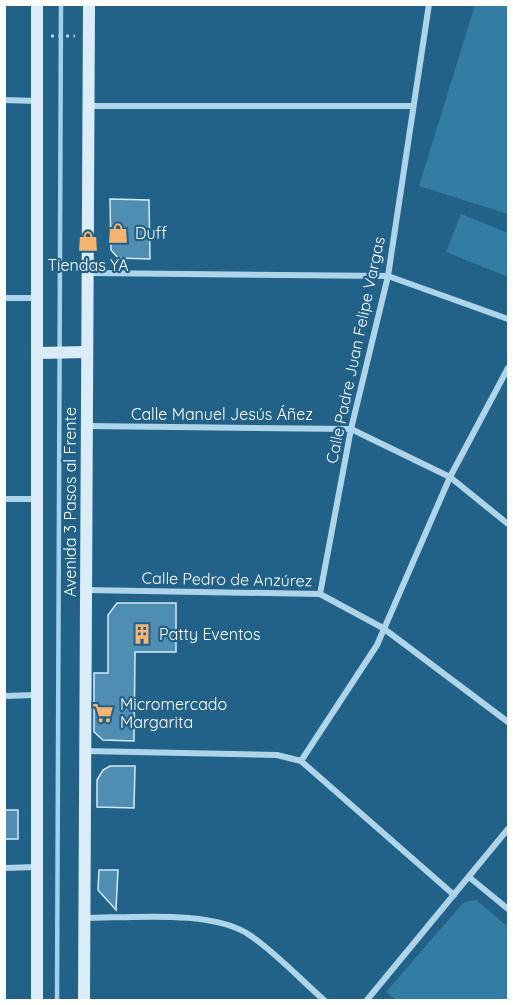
<svg xmlns="http://www.w3.org/2000/svg" width="513" height="1005" viewBox="0 0 513 1005" font-family="Quicksand,sans-serif">
	<style>
		.green { fill: #337ca4 }
		.lines { fill: none; stroke-linecap: round; stroke-linejoin: round }
		.stream { stroke: #a2d2eb; stroke-width: 4.5 }
		.building { fill: #4f8db2; stroke: #d3eaf8; stroke-width: 1.5 }
		.path { stroke: #aed4ea; stroke-width: 3; stroke-dasharray: 3 4.5; stroke-linecap: butt }
		.minor { stroke: #aed4ea; stroke-width: 6 }
		.secondary { stroke: #d9ecf8; stroke-width: 12 }
		.labels { text-anchor: middle; dominant-baseline: central; stroke-width: 4.5; stroke-linejoin: round; paint-order: stroke }
		.poi-label { font-size: 16px; fill: #fff; stroke: #226289; text-anchor: start }
		.street-label { font-size: 16px; fill: #fff; stroke: #226289 }
	</style>
	<rect width="100%" height="100%" fill="#226289"/>
	<g class="green">
		<path d="M475 5H508V214L419 186Z"/>
		<path d="M461 214 508 233V277L446 252Z"/>
		<path d="M476 900 508 927V1000H396L386 992 464 902Z"/>
	</g>
	<g class="lines">
		<path class="stream" d="M57 1000 61 4"/>
	</g>
	<g class="building">
		<path d="M110 199 149 200 150 259 118 258 111 250Z"/>
		<path d="M117 603H176V652H135L134 741 103 740 94 732V673H108V615Z"/>
		<path d="M110 766H135L134 808 97 807V780L103 770Z"/>
		<rect x="4" y="810" width="14" height="29"/>
		<path d="M99 870H118L116 910 98 890Z"/>
	</g>
	<g class="lines">
		<path class="path" d="M51 36H75"/>
		<g class="minor">
			<path d="M4 100 37 101"/>
			<path d="M89 106H412"/>
			<path d="M89 273 388 276 508 319"/>
			<path d="M4 298H37"/>
			<path d="M87 426 351 429 450 477 508 524"/>
			<path d="M4 499H37"/>
			<path d="M86 590 320 594 383 628 508 722"/>
			<path d="M320 594 351 429 388 276 429 4"/>
			<path d="M4 696 36 695"/>
			<path d="M86 751 277 755 301 761 454 895"/>
			<path d="M301 761 377 645 450 477 508 368"/>
			<path d="M4 868 36 867"/>
			<path d="M469 877 508 909"/>
			<path d="M84 918C130 918 214 909 251 936 277 954 300 979 324 1000"/>
			<path d="M367 1000 508 829"/>
		</g>
		<g class="secondary">
			<path d="M39 353 87 352"/>
			<path d="M37 1000V4"/>
			<path d="M84 1000 89 4"/>
		</g>
	</g>
	<defs>
		<g id="shop-bare" transform="scale(1.62)"><path d="M-5-2.5h2.3a2.7 3.5 0 0 1 5.4 0H5L5.5 6h-11ZM-1.5-2.5h3a1.5 2.3 0 0 0-3 0Z" fill="#f6b671" stroke="#226289" stroke-width="2.5" paint-order="stroke"/></g>
		<g id="building-bare" transform="scale(1.62)"><path d="M-4-6H4V6H1V3H-1V6H-4ZM-2.5-4.3h1.7v1.8h-1.7ZM.8-4.3h1.7v1.8H.8ZM-2.5-1h1.7V.8h-1.7ZM.8-1h1.7V.8H.8Z" fill="#f6b671" stroke="#226289" stroke-width="2.5" paint-order="stroke"/></g>
		<g id="supermarket-bare" transform="scale(1.62)"><path d="M-6-5.5h2.5l.6 2H6L4.5 2H-2.5L-4.4-4H-6ZM-1.5 3.2a1.3 1.3 0 1 0 .1 0ZM3 3.2a1.3 1.3 0 1 0 .1 0Z" fill="#f6b671" stroke="#226289" stroke-width="2.5" paint-order="stroke"/></g>
	</defs>
	<g fill-rule="evenodd">
		<use href="#shop-bare" x="118" y="233"/>
		<use href="#shop-bare" x="88" y="241"/>
		<use href="#building-bare" x="142" y="634"/>
		<use href="#supermarket-bare" x="103" y="713"/>
	</g>
	<g class="labels">
		<g class="poi-label">
			<text x="135" y="233">Duff</text>
			<text x="88" y="265" text-anchor="middle">Tiendas YA</text>
			<text x="159" y="634">Patty Eventos</text>
			<text x="120" y="704">Micromercado<tspan x="120" dy="18">Margarita</tspan></text>
		</g>
		<g class="street-label">
			<text transform="translate(355 350) rotate(-78)">Calle Padre Juan Felipe Vargas</text>
			<text x="222" y="414">Calle Manuel Jesús Áñez</text>
			<text transform="translate(70 502) rotate(-90)">Avenida 3 Pasos al Frente</text>
			<text transform="translate(227 579) rotate(1)">Calle Pedro de Anzúrez</text>
		</g>
	</g>
	<rect width="513" height="1005" fill="none" stroke="#ffffff" stroke-width="12"/>
</svg>
